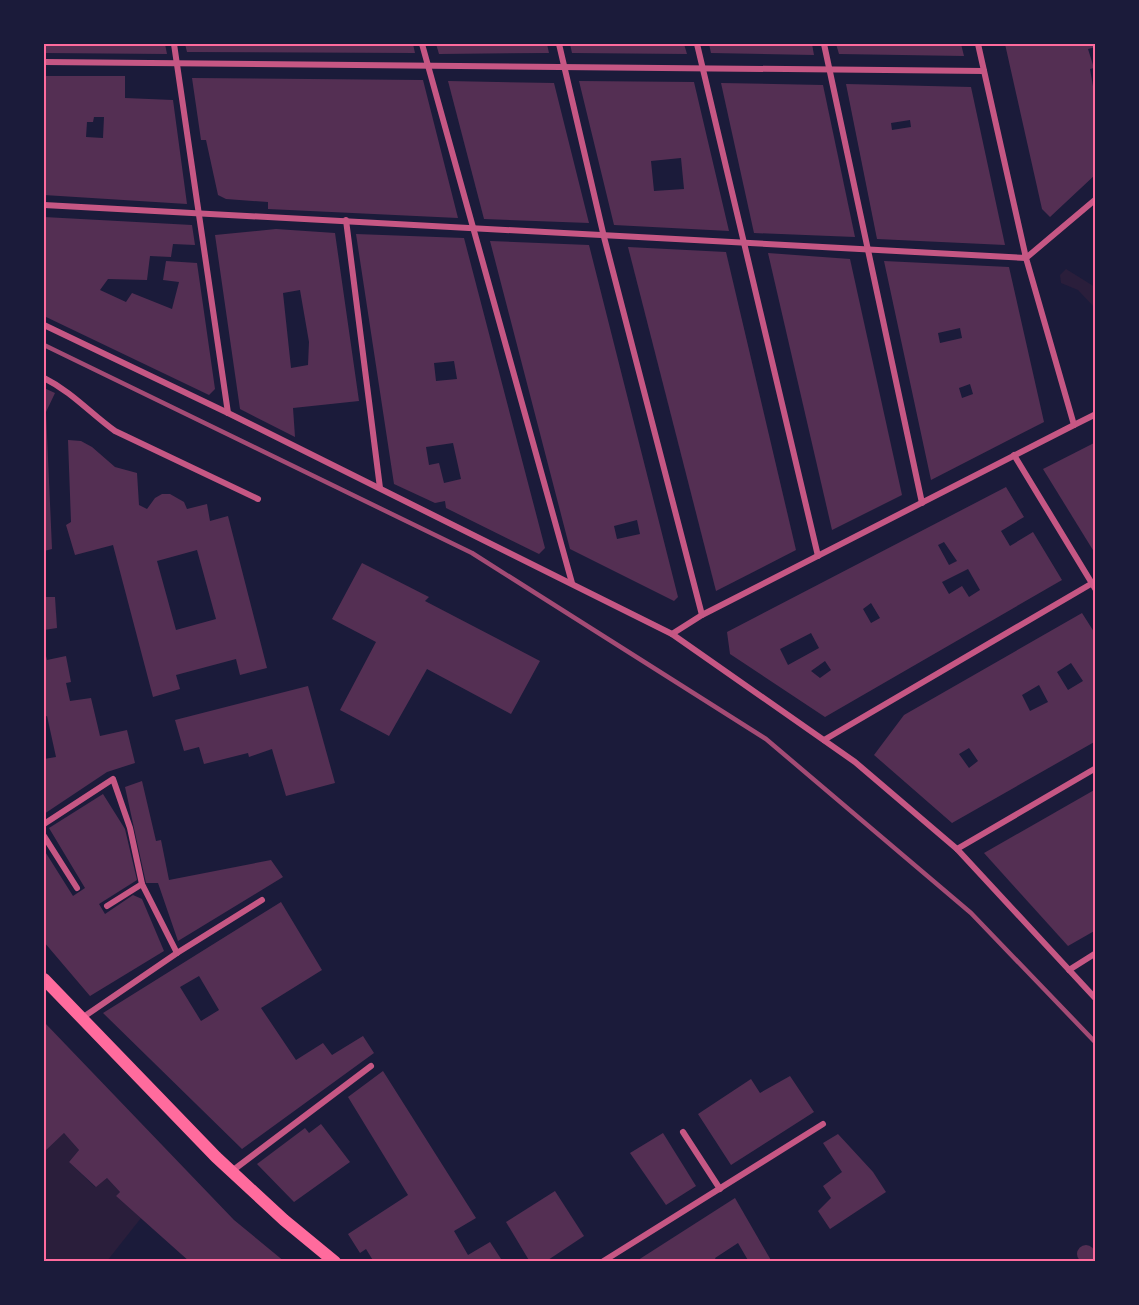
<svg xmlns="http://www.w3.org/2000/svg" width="1139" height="1305" viewBox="0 0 1139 1305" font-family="Mulish,sans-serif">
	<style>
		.green { fill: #2a1e3b }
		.building { fill: #542f53; fill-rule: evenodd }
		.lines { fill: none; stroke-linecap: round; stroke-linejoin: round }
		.minor { stroke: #c65784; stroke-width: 6 }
		.secondary { stroke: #ff6b9d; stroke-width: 12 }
		.rail { stroke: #a44b75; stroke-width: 4.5 }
		.neatline { fill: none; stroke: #ff6b9d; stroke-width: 2 }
	</style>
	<rect width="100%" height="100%" fill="#1b1b3a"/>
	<g class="green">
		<path d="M1066 269 1095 287V308L1078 290 1061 283 1060 275Z"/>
		<path d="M64 1133 79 1150 69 1162 95 1187 107 1178 120 1192 116 1196 141 1218 107 1261H44V1150Z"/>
	</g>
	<g class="building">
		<path d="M44 44H165L167 54 44 53Z"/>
		<path d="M185 44H413L415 53 187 52Z"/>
		<path d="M436 44H547L549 53 439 54Z"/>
		<path d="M570 44H684L687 54 572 53Z"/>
		<path d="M709 44H812L814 55 711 53Z"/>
		<path d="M836 44H961L964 56 839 54Z"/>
		<path d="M1005 44H1096V47L1088 49 1094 68 1090 69 1094 92 1096 90V174L1050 217 1042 209Z"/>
		<path d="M44 76H125V98L173 100 187 204 44 195ZM94 117H104L103 138 86 137 87 122H93Z"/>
		<path d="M192 78 423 80 458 218 268 209V202L226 199 218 195 206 140H201Z"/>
		<path d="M448 81 554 83 589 223 484 219Z"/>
		<path d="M579 81 694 82 729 231 614 225ZM681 158 684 189 654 191 651 161Z"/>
		<path d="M721 83 823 85 855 237 754 233Z"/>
		<path d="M846 84 971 87 1005 245 877 239ZM910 120 911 127 892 130 891 123Z"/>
		<path d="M44 217 192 225 195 245 173 244 171 257 150 256 147 280 108 279 100 290 126 302 132 293 172 309 179 282 163 280 166 261 197 263 215 389 209 395 44 316Z"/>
		<path d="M276 229 335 233 359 401 293 408 295 437 240 409 215 235ZM300 290 309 342 308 365 291 368 283 293Z"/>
		<path d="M356 234 464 238 545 548 539 554 446 508 445 501 435 503 394 484ZM454 361 457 379 436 381 434 363ZM453 443 461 479 444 483 439 463 429 465 426 447Z"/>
		<path d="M490 241 589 245 678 597 674 601 570 549ZM637 520 640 534 617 539 614 526Z"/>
		<path d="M628 247 726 252 796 550 716 591Z"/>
		<path d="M768 253 850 259 902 495 832 530Z"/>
		<path d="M884 261 1009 267 1044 422 931 480ZM960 328 962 338 940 343 938 333ZM970 384 973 394 962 398 959 388Z"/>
		<path d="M44 388 55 393 46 412 52 549 44 551Z"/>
		<path d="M68 440 81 441 92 447 115 467 137 473 139 505 147 509 155 498 162 494H170L184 502 187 509 207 504 210 521 228 516 267 668 240 675 236 659 176 675 180 689 153 697 113 545 75 555 66 525 71 522ZM197 550 216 619 176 630 157 561Z"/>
		<path d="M1096 442V555L1043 469Z"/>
		<path d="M1006 487 1024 517 1001 531 1010 546 1033 532 1062 580 825 717 730 654 727 632ZM944 542 957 561 949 565 938 545ZM968 569 980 590 969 597 962 586 949 594 942 582ZM871 603 880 618 871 623 863 609ZM811 633 819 648 788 665 780 649ZM825 661 831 670 820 678 811 671Z"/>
		<path d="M362 563 429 597 425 601 540 661 511 714 427 669 389 736 340 710 376 642 332 619Z"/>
		<path d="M44 597H55L57 628 44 630Z"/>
		<path d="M1082 613 1096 635V741L952 823 874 755 904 715ZM1071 663 1083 681 1068 690 1057 672ZM1039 685 1048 702 1030 711 1022 695ZM969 748 978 761 969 768 959 754Z"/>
		<path d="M44 648 47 660 66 656 71 682 66 683 70 701 91 698 100 736 127 730 135 763 107 772 44 814V759L56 757 47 716 44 717Z"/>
		<path d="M308 686 335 783 286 796 272 749 249 757 248 753 204 764 199 747 184 751 175 720Z"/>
		<path d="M142 781 156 841 161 840 169 880 271 860 283 877 178 941 158 883H146L125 787Z"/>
		<path d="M1096 789V930L1068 946 984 853Z"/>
		<path d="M103 794 125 829 137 880 99 904 105 914 133 895 142 899 164 951 90 996 44 942V850L73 896 85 888 49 828Z"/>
		<path d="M281 902 322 970 261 1008 296 1060 323 1043 332 1055 363 1036 374 1053 242 1149 103 1013ZM199 976 219 1010 201 1021 180 987Z"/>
		<path d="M44 1022 234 1220 285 1262H190L116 1196 120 1192 107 1178 96 1187 69 1162 79 1150 64 1133 44 1152Z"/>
		<path d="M383 1071 476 1218 454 1231 468 1255 490 1242 503 1262H374L366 1249 360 1253 348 1234 408 1195 348 1097Z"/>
		<path d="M790 1076 814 1112 731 1165 698 1114 751 1079 760 1093Z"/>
		<path d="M321 1124 350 1162 294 1202 257 1164 305 1128 309 1133Z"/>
		<path d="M663 1133 696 1186 666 1205 630 1153Z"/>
		<path d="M838 1134 873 1172 886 1192 830 1229 818 1211 831 1198 823 1186 842 1172 823 1143Z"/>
		<path d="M555 1191 584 1236 545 1262H530L506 1222Z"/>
		<path d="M735 1198 772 1262H749L738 1243 715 1258 717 1262H635Z"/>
		<circle cx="1086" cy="1254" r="9"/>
	</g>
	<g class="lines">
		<g class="minor">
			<path d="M174 44 228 413"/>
			<path d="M422 44 572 583"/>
			<path d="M559 44 604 237 702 615"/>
			<path d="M697 44 818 556"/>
			<path d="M824 44 922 503"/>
			<path d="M44 62 984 71"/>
			<path d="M1096 199 1026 258 1074 425 1096 414"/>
			<path d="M44 205 1026 258 978 44"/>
			<path d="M346 220 380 488"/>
			<path d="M44 325 228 413 672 634 855 762 957 849 1096 999"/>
			<path d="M44 378C72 392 90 413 115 431L258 499"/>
			<path d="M1014 455 1096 590"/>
			<path d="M672 634 702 615 1074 425"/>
			<path d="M824 740 1096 581"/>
			<path d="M44 824 113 779 130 828 142 884 177 953"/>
			<path d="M44 836 77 888"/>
			<path d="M957 849 1096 768"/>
			<path d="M107 906 142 884"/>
			<path d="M1069 970 1096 953"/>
			<path d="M82 1018 177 953 262 900"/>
			<path d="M683 1132 720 1189"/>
			<path d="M232 1171 371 1066"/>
			<path d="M602 1262 823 1124"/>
		</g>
		<path class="secondary" d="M44 979 216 1157 284 1220 335 1262"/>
		<path class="rail" d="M44 345 472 553 766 739 971 913 1096 1043"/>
	</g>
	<rect width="1139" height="1305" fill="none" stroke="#1b1b3a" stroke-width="90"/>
	<rect x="45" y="45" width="1049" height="1215" class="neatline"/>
</svg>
